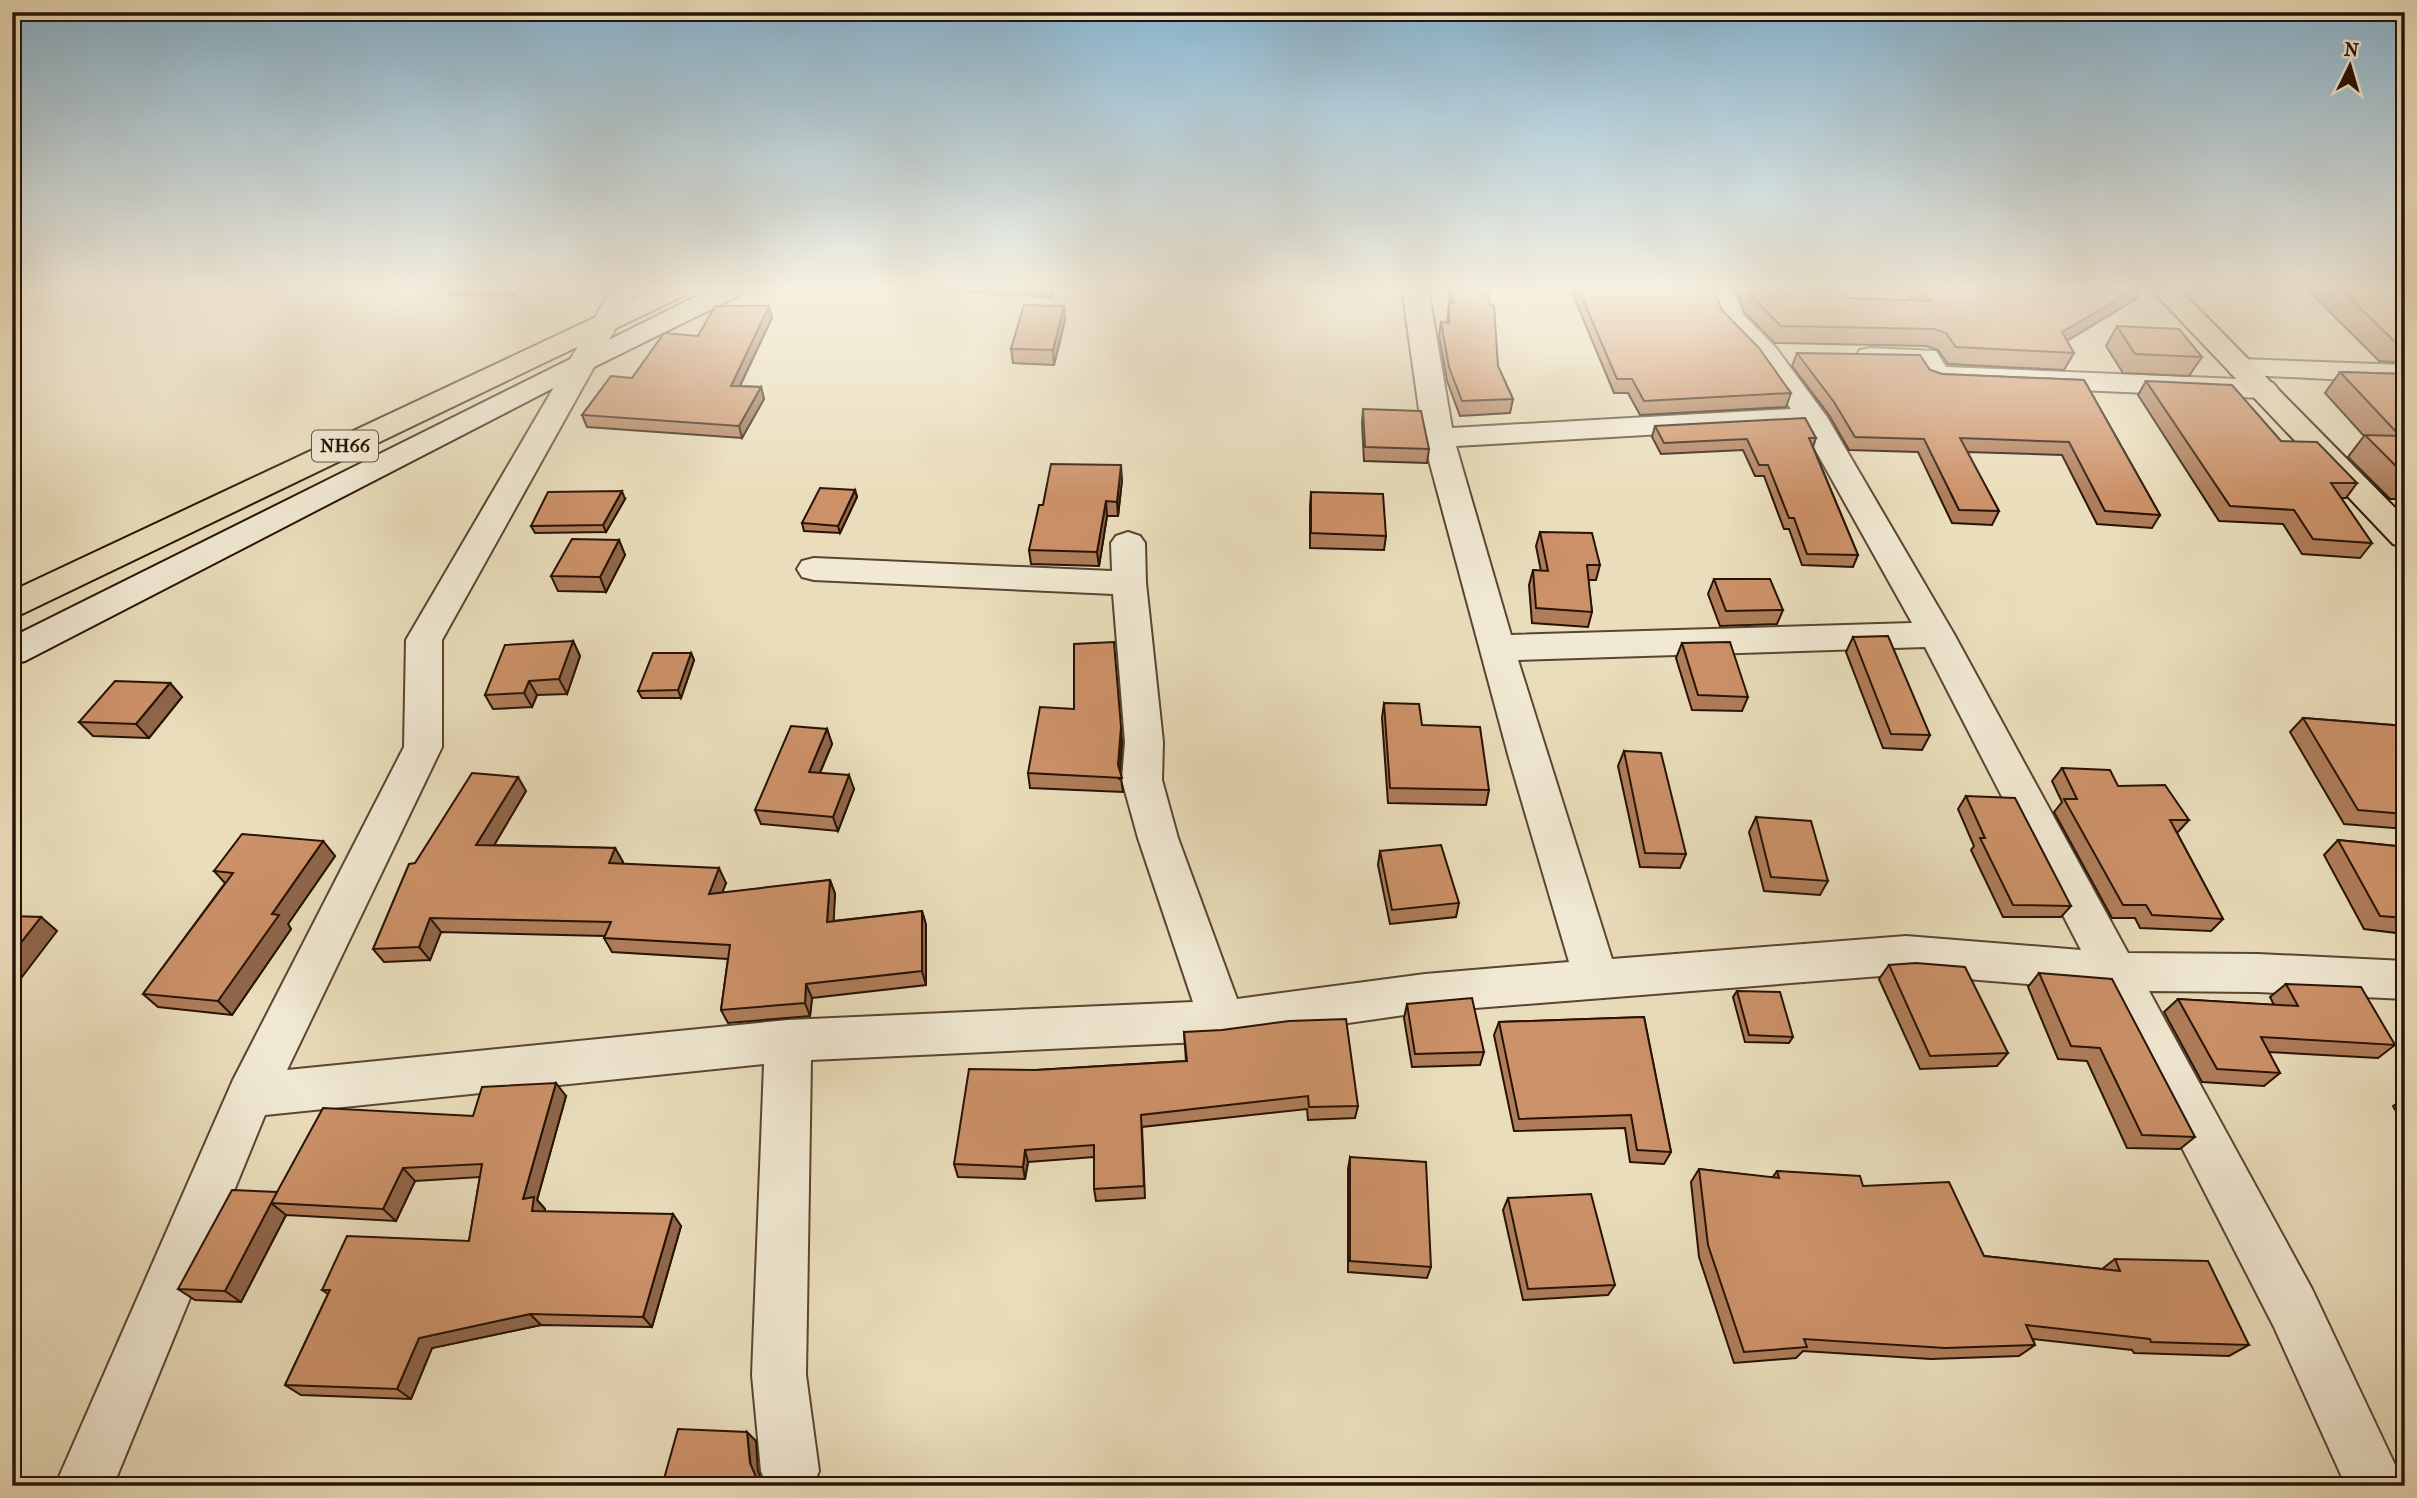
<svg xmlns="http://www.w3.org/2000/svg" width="2417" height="1498" viewBox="0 0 2417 1498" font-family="'IM FELL French Canon',serif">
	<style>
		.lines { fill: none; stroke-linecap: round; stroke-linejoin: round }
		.street-casing { stroke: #584532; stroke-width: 4 }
		.secondary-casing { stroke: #271205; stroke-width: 4 }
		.primary-casing { stroke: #271205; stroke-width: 4 }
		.highway-casing { stroke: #271205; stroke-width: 4 }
		.street { fill: #f1e9d3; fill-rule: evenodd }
		.secondary { fill: #f1e9d3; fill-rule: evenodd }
		.primary { fill: #eaddbb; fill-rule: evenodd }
		.highway { fill: #eaddbb; fill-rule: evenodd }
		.wall { fill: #af7d5a; stroke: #271205; stroke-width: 2 }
		.shaded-wall { fill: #8f664a; stroke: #271205; stroke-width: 2 }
		.building { fill: #cc9169; stroke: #271205; stroke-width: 2 }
		.labels { text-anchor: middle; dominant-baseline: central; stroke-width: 5; stroke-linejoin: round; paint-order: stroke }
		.shield { fill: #f1e9d3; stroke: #645243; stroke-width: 2 }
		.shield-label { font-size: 19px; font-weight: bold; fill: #271205 }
	</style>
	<rect width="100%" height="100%" fill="#eaddbb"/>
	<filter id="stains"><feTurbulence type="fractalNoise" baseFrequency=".00286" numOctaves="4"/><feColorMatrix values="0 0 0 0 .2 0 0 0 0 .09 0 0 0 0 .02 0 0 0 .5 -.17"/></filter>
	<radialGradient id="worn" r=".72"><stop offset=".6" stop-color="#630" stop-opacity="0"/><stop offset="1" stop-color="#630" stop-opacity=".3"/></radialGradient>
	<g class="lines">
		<g class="street-casing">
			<g id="street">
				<path d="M612 288H638L442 640V747L287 1070 788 1020 1193 1002 1138 838 1122 780 1125 742 1113 594 814 580 802 577 797 569 802 561 814 558 1112 571 1111 543 1116 536 1128 532 1140 536 1145 543 1146 583 1163 742 1162 780 1178 838 1237 999 1425 974 1569 962 1509 758 1423 438 1402 288H1428L1452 428 1791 409 1756 360 1720 323 1707 288H1733L1743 314 1776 348 1827 417 1954 634 2128 953 2258 954 2405 961V999L2258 992 2149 991 2312 1289 2405 1486H2346L2274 1327 2101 990 1906 974 1425 1012 1222 1041 811 1060 806 1375 819 1471 813 1486H767L761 1471 752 1375 764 1064 265 1115 113 1486H55L233 1080 404 747 406 640ZM1802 426 1912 623 1511 635 1456 446ZM1925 647 2081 950 1906 936 1612 959 1518 660Z"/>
				<path d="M1870 348 1936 351 1946 367 2263 380 2273 383 2278 389 2273 395 2263 398 1936 384 1926 381 1916 365 1860 362 1856 356 1860 350Z"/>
				<path d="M2241 359 2405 365V383L2231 374 2227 368 2231 362Z"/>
			</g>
		</g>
		<g class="secondary-casing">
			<path id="secondary" d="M713 288H746L742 294 594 367 25 661 12 664V637Z"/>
		</g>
		<g class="primary-casing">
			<path id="primary" d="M2150 288H2178L2405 518V547L2393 544Z"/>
		</g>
		<g class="highway-casing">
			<path id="highway" d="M658 288H691L687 294 24 613 12 617V591Z"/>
		</g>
		<use href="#street" class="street"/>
		<use href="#secondary" class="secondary"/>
		<use href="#primary" class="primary"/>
		<use href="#highway" class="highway"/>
	</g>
	<g class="wall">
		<path d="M447 288H521L514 296 450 295Z"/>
		<path d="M917 288H1054L1051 297 917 289Z"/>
		<path d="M1448 288H1487L1498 366 1513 399 1510 413 1460 416 1447 381 1439 336 1441 322 1447 323 1449 303H1450Z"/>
		<path d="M1571 288H1713L1722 310 1791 393 1786 407 1640 415 1628 393H1614L1571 290Z"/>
		<path d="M1737 288H1842L1847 298 1913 301 1907 291 1909 288 2136 299 2067 341 2074 353 2064 370 1948 364 1938 350 1926 346 1775 343 1745 313 1736 290Z"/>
		<path d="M2306 288H2405V363L2379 361Z"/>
		<path d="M769 306 772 318 740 386 761 387 764 399 742 438 587 427 582 415 632 378 698 336Z"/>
		<path d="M1065 320 1054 365 1013 363 1011 349Z"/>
		<path d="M2117 326 2202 357 2189 376 2123 373 2106 346Z"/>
		<path d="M1797 353 1930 370 1942 374 2084 380 2160 515 2152 528 2097 524 2062 455 1967 452 1999 511 1992 525 1952 523 1918 452 1849 450 1829 415 1792 366Z"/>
		<path d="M2340 372 2405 374V502L2402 499H2390L2348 457 2364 436 2325 393Z"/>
		<path d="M2146 381 2281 441 2357 483 2346 498H2341L2372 543 2360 558 2302 554 2283 524 2219 521 2138 395Z"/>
		<path d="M1363 409 1429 449 1427 463 1364 461 1362 423Z"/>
		<path d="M1655 426 1816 438 1813 447 1858 555 1853 567 1802 565 1789 529H1784L1764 476H1755L1743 450 1661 454 1652 437Z"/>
		<path d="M1122 480 1118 516H1107L1099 566 1031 564 1029 550 1043 505Z"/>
		<path d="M855 490 857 497 840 533 804 531 802 523Z"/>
		<path d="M1311 492 1386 536 1384 550 1310 548V507Z"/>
		<path d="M625 499 606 532 535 533 531 526Z"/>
		<path d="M1540 532 1600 565 1596 580H1588L1592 612 1588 627 1532 623 1529 585 1533 570 1541 571 1536 546Z"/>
		<path d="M619 540 625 555 606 592 558 591 551 576Z"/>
		<path d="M1714 579 1783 610 1777 624 1720 626 1708 594Z"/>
		<path d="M1853 637 1930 735 1922 750 1883 748 1846 652Z"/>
		<path d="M573 641 580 656 567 694 537 695 532 707 493 709 485 695Z"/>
		<path d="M1682 643 1748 697 1742 711 1692 710 1676 658Z"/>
		<path d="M691 653 694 660 681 698H642L638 691Z"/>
		<path d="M170 683 182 697 149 738 93 736 79 722Z"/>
		<path d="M1384 703 1489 790 1486 805 1388 803 1382 718Z"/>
		<path d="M2303 718 2405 726V829L2344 824 2290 732Z"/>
		<path d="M827 729 832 744 820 773 854 789 838 831 761 824 755 810Z"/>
		<path d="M1122 742 1120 772 1123 792 1030 788 1028 773Z"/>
		<path d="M1624 751 1686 854 1680 868 1640 867 1618 766Z"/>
		<path d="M2062 768 2118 786 2189 820 2177 833 2223 919 2211 931 2140 928 2135 918H2112L2054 812 2062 802 2052 781Z"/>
		<path d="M526 791 494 845 615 848 623 862 622 864 726 883 722 893 830 880 835 894 833 921 922 911 926 925V985L812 998 810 1016 728 1023 721 1010 728 959 612 952 604 938 605 936 441 932 430 960 384 962 373 949 415 863Z"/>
		<path d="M1966 796 2071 906 2061 917H2003L1971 850 1974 846 1958 809Z"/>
		<path d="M1756 817 1828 881 1820 895 1764 891 1749 832Z"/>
		<path d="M2338 840 2405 847V934L2364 929 2324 855Z"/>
		<path d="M323 841 335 856 288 924 291 929 232 1015 158 1007 143 994 225 883 214 871Z"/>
		<path d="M1380 851 1459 903 1456 917 1390 924 1378 865Z"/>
		<path d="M1889 965 2008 1053 1997 1066 1920 1069 1879 979Z"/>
		<path d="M2039 973 2195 1137 2180 1149 2127 1148 2087 1061 2058 1059 2028 987Z"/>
		<path d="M2286 984 2395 1045 2378 1058 2268 1052 2280 1073 2264 1086 2202 1082 2164 1012 2178 999 2274 1005 2270 997Z"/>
		<path d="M1737 991 1793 1037 1789 1043 1745 1042 1733 997Z"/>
		<path d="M1407 1004 1484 1052 1480 1065 1412 1067 1404 1018Z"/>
		<path d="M1644 1017 1671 1152 1664 1164 1630 1162 1625 1128 1514 1131 1494 1035 1499 1022Z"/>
		<path d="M1184 1032 1358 1106 1355 1118 1308 1120 1307 1109 1142 1127 1145 1198 1096 1201 1094 1189V1157L1028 1162 1025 1179 958 1177 954 1164 1036 1070 1186 1061Z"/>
		<path d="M566 1096 537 1200 545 1209V1212L681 1226 652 1327 541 1325 432 1348 411 1399 301 1395 285 1385 328 1294 322 1290 469 1241 480 1177 415 1181 396 1221 286 1215 241 1302 195 1300 178 1289 277 1193 473 1116Z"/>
		<path d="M2405 1098V1127L2393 1106Z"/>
		<path d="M1350 1157 1431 1267 1427 1278 1348 1272V1169Z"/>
		<path d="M1699 1169 1772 1178 1777 1171 1863 1186 1984 1256 2102 1269 2115 1259 2249 1345 2229 1356 2134 1353 2132 1350 2033 1339 2035 1345 2019 1356 1931 1359 1803 1351 1796 1358 1734 1363 1699 1257 1691 1182Z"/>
		<path d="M1508 1198 1615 1285 1608 1295 1523 1300 1503 1210Z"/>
	</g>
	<g class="shaded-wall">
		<path d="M510 288H521L514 296Z"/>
		<path d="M1050 288H1054L1051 297Z"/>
		<path d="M2137 288H2142L2136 299 2053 349 2062 332Z"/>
		<path d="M769 306 772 318 734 398 731 386Z"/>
		<path d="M1064 306 1065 320 1054 365 1053 350Z"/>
		<path d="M761 387 764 399 742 438 739 426Z"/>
		<path d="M12 397 18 404 12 409Z"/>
		<path d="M1121 465 1122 480 1118 516 1117 502Z"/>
		<path d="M855 490 857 497 840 533 838 526Z"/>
		<path d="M622 491 625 499 606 532 603 525Z"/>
		<path d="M1106 501 1107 516 1099 566 1097 552Z"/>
		<path d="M619 540 625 555 606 592 600 577Z"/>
		<path d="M573 641 580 656 567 694 559 679Z"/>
		<path d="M691 653 694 660 681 698 678 690Z"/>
		<path d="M529 681 537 695 532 707 524 693Z"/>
		<path d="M170 683 182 697 149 738 136 724Z"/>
		<path d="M1121 727 1122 742 1119 780 1118 765Z"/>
		<path d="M827 729 832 744 814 786 809 772Z"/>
		<path d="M849 775 854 789 838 831 833 817Z"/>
		<path d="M518 777 526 791 486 859 476 845Z"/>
		<path d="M323 841 335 856 288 924 291 929 232 1015 218 1001 272 914Z"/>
		<path d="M615 848 623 862 617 877 609 863Z"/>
		<path d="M719 868 726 883 716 908 709 894Z"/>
		<path d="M830 880 835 894 833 935 827 922Z"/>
		<path d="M922 911 926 925V985L922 971Z"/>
		<path d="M41 917 57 931 12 990V954Z"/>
		<path d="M430 918 441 932 430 960 419 947Z"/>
		<path d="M806 984 812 998 810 1016 805 1003Z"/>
		<path d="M556 1083 566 1096 537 1200 545 1209 543 1223 523 1199Z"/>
		<path d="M1025 1150 1028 1162 1025 1179 1023 1167Z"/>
		<path d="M403 1168 415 1181 396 1221 383 1209Z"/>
		<path d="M12 1188 20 1193 12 1204Z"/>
		<path d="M271 1203 286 1215 241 1302 225 1291Z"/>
		<path d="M673 1214 681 1226 652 1327 643 1317Z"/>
		<path d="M530 1314 541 1325 432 1348 411 1399 397 1389 419 1338Z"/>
		<path d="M747 1432 756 1441 758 1471 764 1486H753Z"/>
	</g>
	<g class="building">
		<path d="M1452 288H1487L1490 305 1494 306 1498 366 1513 399 1462 401 1449 367 1441 322 1449 323V303H1454Z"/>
		<path d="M1578 288H1713L1722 310 1759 348 1791 393 1644 401 1632 379H1617Z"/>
		<path d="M1748 288H1842L1847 298 1930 301 1922 288H2137L2062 332 2074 353 1956 347 1946 333 1934 329 1781 326 1751 296Z"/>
		<path d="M2340 288H2405V341H2394Z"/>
		<path d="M1024 305 1064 306 1053 350 1011 349Z"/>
		<path d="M715 306H769L731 386 761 387 739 426 582 415 611 376 632 378 664 333 698 336Z"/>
		<path d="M2117 326 2179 329 2202 357 2135 354Z"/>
		<path d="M1797 353 1920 355 1930 370 1942 374 2084 380 2160 515 2105 511 2069 442 1960 438 1999 511 1959 510 1924 439 1855 437 1834 402Z"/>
		<path d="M2340 372 2405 374V475L2365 435 2400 436Z"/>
		<path d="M2146 381 2232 385 2281 441 2317 442 2357 483H2331L2372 543 2313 539 2294 510 2230 506Z"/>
		<path d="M1363 409 1421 411 1429 449 1365 447Z"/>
		<path d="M1805 418 1816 438H1809L1858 555 1807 554 1794 518H1789L1768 465H1759L1747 439 1664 443 1655 426Z"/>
		<path d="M1051 464 1121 465 1117 502 1106 501 1097 552 1029 550 1039 505H1043Z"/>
		<path d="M820 488 855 490 838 526 802 523Z"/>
		<path d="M622 491 603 525 531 526 548 492Z"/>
		<path d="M1311 492 1383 494 1386 536 1311 533Z"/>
		<path d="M1540 532 1592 533 1600 565H1587L1592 612 1536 608 1533 570 1548 571Z"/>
		<path d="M572 539 619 540 600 577 551 576Z"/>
		<path d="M1714 579H1770L1783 610 1726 611Z"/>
		<path d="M1888 636 1930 735 1891 734 1853 637Z"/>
		<path d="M573 641 559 679 529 681 524 693 485 695 505 645Z"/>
		<path d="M1114 642 1121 727 1118 765 1122 778 1028 773 1040 707 1074 709V644Z"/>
		<path d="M1730 642 1748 697 1698 695 1682 643Z"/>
		<path d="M653 653H691L678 690 638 691Z"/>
		<path d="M115 681 170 683 136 724 79 722Z"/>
		<path d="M1384 703 1419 704 1422 725 1480 727 1489 790 1390 788Z"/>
		<path d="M2303 718 2405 726V814L2358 810Z"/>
		<path d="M791 726 827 729 809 772 849 775 833 817 755 810Z"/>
		<path d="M1624 751 1661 753 1686 854 1645 853Z"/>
		<path d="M2062 768 2110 770 2118 786 2165 785 2189 820H2170L2223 919 2152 915 2146 905H2123L2064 799H2077Z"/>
		<path d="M472 773 518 777 476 845 615 848 609 863 719 868 709 894 830 880 827 922 922 911V971L806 984 805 1003 721 1010 730 945 604 938 611 922 430 918 419 947 373 949 409 864 415 863Z"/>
		<path d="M1966 796 2015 798 2071 906 2013 905 1980 838H1985Z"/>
		<path d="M1756 817 1811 821 1828 881 1771 877Z"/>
		<path d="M242 834 323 841 272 914 279 915 218 1001 143 994 233 873 214 871Z"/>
		<path d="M2338 840 2405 847V918L2380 916Z"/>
		<path d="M1441 845 1459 903 1392 910 1380 851Z"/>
		<path d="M12 916 41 917 12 954Z"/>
		<path d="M1916 963 1965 967 2008 1053 1930 1056 1889 965Z"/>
		<path d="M2039 973 2112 979 2195 1137 2142 1135 2100 1048 2071 1046Z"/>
		<path d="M2286 984 2361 987 2395 1045 2261 1037 2280 1073 2217 1069 2178 999 2298 1006Z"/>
		<path d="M1737 991 1780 992 1793 1037 1749 1035Z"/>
		<path d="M1472 998 1484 1052 1415 1054 1407 1004Z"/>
		<path d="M1644 1017 1671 1152 1637 1150 1631 1115 1519 1119 1499 1022Z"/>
		<path d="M1346 1019 1358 1106 1309 1107 1308 1096 1141 1115 1144 1186 1094 1189V1145L1025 1150 1023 1167 954 1164 969 1069 1036 1070 1187 1061 1184 1032 1222 1030 1289 1021Z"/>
		<path d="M556 1083 523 1199 534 1197 532 1211 673 1214 643 1317 530 1314 419 1338 397 1389 285 1385 330 1290H322L347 1236 469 1241 482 1164 403 1168 383 1209 271 1203 323 1108 473 1116 482 1087Z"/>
		<path d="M1350 1157 1426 1162 1431 1267 1350 1261Z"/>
		<path d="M1699 1169 1779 1178 1777 1171 1860 1176 1863 1186 1949 1182 1984 1256 2120 1271 2115 1259 2208 1261 2249 1345 2151 1342 2150 1339 2026 1325 2035 1345 1945 1348 1804 1339 1807 1347 1744 1352 1708 1245Z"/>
		<path d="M232 1190 277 1192 225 1291 178 1289Z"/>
		<path d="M1591 1194 1615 1285 1528 1289 1508 1198Z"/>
		<path d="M678 1429 747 1432 750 1463 756 1477 753 1486H662Z"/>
	</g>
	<linearGradient id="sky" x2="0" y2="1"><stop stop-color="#88b7d4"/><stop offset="0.58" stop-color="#f6f0e0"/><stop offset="1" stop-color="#f6f0e0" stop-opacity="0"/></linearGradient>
	<rect width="2417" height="497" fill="url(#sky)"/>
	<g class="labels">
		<rect class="shield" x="312" y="430.5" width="66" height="31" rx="5"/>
		<g class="shield-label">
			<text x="345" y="446">NH66</text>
		</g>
	</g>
	<rect width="2417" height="1498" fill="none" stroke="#eaddbb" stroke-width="42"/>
	<rect x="14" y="14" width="2389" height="1470" fill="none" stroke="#271205" stroke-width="3.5"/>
	<rect x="21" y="21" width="2375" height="1456" fill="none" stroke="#271205" stroke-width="2"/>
	<g transform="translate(2350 66) rotate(5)" stroke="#f1e9d3" stroke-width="5" paint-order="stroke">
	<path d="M0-5L12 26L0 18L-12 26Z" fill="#271205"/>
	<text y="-10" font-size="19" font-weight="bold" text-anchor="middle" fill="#271205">N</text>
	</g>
	<rect width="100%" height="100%" filter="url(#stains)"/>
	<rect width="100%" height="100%" fill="url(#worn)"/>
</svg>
